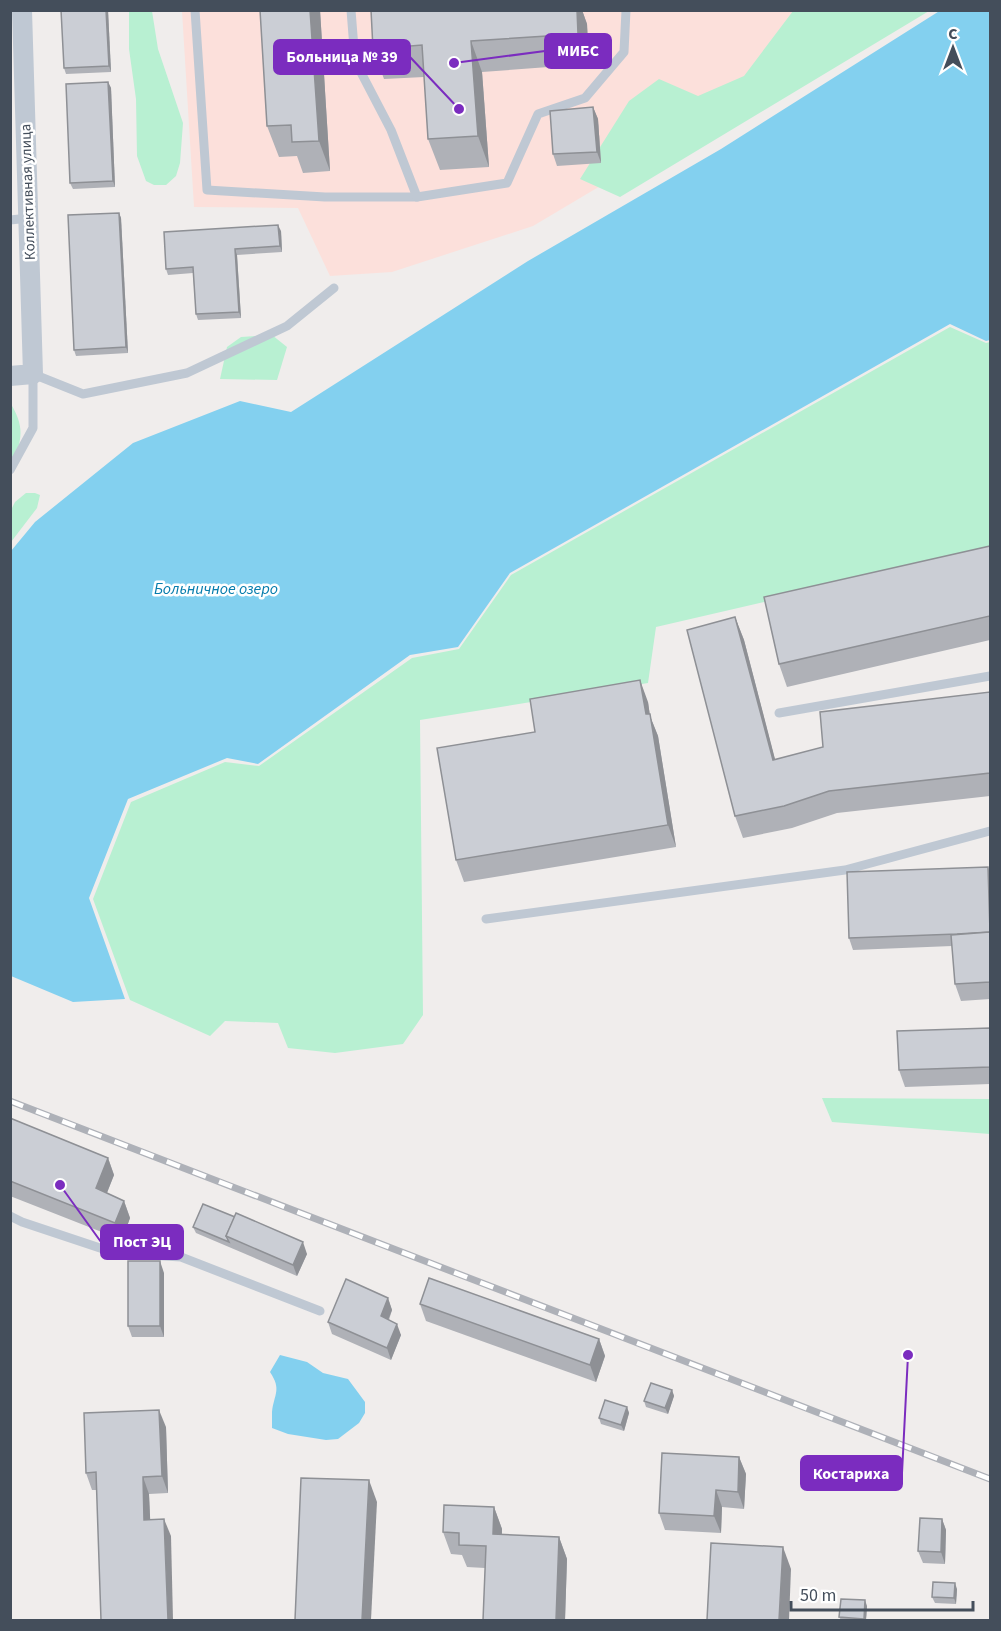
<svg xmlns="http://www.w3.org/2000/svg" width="1001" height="1631" viewBox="0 0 1001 1631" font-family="'Source Sans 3',sans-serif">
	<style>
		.medical { fill: #fce0db }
		.green { fill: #b8f0d2 }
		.water { fill: #83d0ef }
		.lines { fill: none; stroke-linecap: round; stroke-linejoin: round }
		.service { stroke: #bfc8d3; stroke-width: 9 }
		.minor { stroke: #bfc8d3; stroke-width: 20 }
		.rail-casing { stroke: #aeb1b8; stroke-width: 7 }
		.rail { stroke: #fff; stroke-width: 4.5; stroke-dasharray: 14; stroke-linecap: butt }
		.wall { fill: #afb1b7 }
		.shaded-wall { fill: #8e9095 }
		.building { fill: #cbced5; stroke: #8e9095; stroke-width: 1.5 }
		.labels { text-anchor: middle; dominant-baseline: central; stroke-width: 5; stroke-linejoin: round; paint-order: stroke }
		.street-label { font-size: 15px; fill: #444e5b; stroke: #fff }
		.water-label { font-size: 16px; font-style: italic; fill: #067cac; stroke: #fff }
		.leader { fill: none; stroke: #7b2cbf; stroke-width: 2 }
		.callout-dot { fill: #7b2cbf; stroke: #fff; stroke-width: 2 }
		.callout { fill: #7b2cbf; stroke: #7b2cbf; stroke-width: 2 }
		.callout-label { font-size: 16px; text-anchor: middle; font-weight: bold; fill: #fff }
	</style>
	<rect width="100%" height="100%" fill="#f0edec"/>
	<path class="medical" d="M182 11H895L533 226 392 272 330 276 298 208 194 207Z"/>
	<g class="green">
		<path d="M129 11H152L158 49 183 123 180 163 176 176 166 185H154L146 181 137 156 136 99 129 49Z"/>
		<path d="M793 11H929L620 197 580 179 629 101 659 79 698 96 744 76Z"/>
		<path d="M950 327 986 343 990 342V550L656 627 648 683 420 720 423 1015 403 1044 335 1053 288 1048 278 1023 225 1021 210 1036 130 1000 93 899 131 802 225 762 259 766 412 658 459 649 511 575Z"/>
		<path d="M272 335 287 347 277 380 220 379 227 347 241 337Z"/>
		<path d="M11 404C27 431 20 442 11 470Z"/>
		<path d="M26 493H35L40 495 37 508 11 542V510L15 502Z"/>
		<path d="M822 1098 990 1099V1134L832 1122Z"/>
	</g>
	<g class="water">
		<path d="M941 10 990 11V340L986 341 950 324 510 573 458 647 410 655 258 764 227 758 128 799 89 898 125 999 73 1002 11 976V551L35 522 133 443 240 401 291 412 528 261 721 149Z"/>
		<path d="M280 1355 307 1362 323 1373 348 1379 365 1402V1413L359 1423 338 1439 326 1440 288 1434 272 1428C272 1423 272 1417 272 1412 274 1394 282 1390 270 1372Z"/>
	</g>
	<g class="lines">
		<g class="service">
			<path d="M195 10 207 190 325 197H417L391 130 355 61 351 10"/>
			<path d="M417 197 507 183 538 114 585 98 624 52 626 10"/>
			<path d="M10 220 29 218"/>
			<path d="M10 470 33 428V374L83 394 187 373 287 326 334 288"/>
			<path d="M779 713 990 676"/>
			<path d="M486 919 845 870 990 831"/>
			<path d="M10 1216 22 1222 115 1253 181 1257 320 1311"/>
		</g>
		<path class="minor" d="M10 376 33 374 22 10"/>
		<g class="rail-casing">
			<path id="rail" d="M10 1101 990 1479"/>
		</g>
		<use href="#rail" class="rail"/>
	</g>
	<g class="wall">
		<path d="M61 10H108L111 72 66 74 64 68Z"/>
		<path d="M260 10H320L330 171 303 173 297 156 279 157 267 126Z"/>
		<path d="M371 10H582L587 24 589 64 482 72 489 167 440 170 428 139 424 77 384 79 373 49Z"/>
		<path d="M108 82 111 88 115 187 73 189 70 183Z"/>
		<path d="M593 107 598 119 601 163 557 166 553 154Z"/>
		<path d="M119 213 121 218 128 353 76 356 74 350Z"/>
		<path d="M281 231 282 252 237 255 241 318 198 320 196 314 193 273 168 275 166 269Z"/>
		<path d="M990 546V640L787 687 779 664Z"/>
		<path d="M735 617 744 640 775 760 823 747 990 692V796L837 813 792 828 743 838 735 816Z"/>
		<path d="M648 702 650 716 658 736 676 847 464 882 456 860 535 732Z"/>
		<path d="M990 875V999L961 1001 955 984 952 946 853 950 849 938Z"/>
		<path d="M990 1028V1084L905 1087 899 1070Z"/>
		<path d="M10 1118 108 1158 114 1175 107 1193 124 1201 130 1218 122 1240 10 1196Z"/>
		<path d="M235 1217 307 1254 297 1276 196 1233 193 1227Z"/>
		<path d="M164 1273V1337H132L128 1326Z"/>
		<path d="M388 1298 392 1310 389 1320 401 1335 391 1360 332 1334 328 1322Z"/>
		<path d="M420 1304 599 1339 605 1356 596 1382 426 1321Z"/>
		<path d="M672 1390 674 1396 668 1414 646 1407 644 1401Z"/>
		<path d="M627 1407 629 1413 624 1431 601 1424 599 1418Z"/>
		<path d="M166 1427 168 1493 149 1494 150 1519 171 1536 96 1490H92L86 1473Z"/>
		<path d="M739 1457 746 1474 744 1509 722 1507 721 1533 665 1530 659 1513Z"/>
		<path d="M494 1507 502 1529V1535L559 1537 567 1559 565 1620H483L485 1568 467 1567 462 1555 451 1554 443 1532Z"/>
		<path d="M942 1519 946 1530 945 1564 923 1563 918 1551Z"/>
		<path d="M957 1589 956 1604 935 1603 932 1597Z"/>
		<path d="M867 1606 866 1620H841L839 1617Z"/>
	</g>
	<g class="shaded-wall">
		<path d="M106 10H108L111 72 109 66Z"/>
		<path d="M310 10H320L330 171 319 141Z"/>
		<path d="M577 10H582L587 24 589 64 578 34Z"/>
		<path d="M471 41 482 72 489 167 478 136Z"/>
		<path d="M108 82 111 88 115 187 113 181Z"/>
		<path d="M593 107 598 119 601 163 597 152Z"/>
		<path d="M119 213 121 218 128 353 126 347Z"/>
		<path d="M278 225 281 231 282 252 280 246Z"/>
		<path d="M235 249 237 255 241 318 239 312Z"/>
		<path d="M735 617 744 640 781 782 773 760Z"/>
		<path d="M640 680 648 702 650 716 658 736 676 847 668 825 646 714Z"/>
		<path d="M988 867 990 875V935Z"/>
		<path d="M108 1158 114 1175 102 1205 96 1188Z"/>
		<path d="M124 1201 130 1218 122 1240 115 1223Z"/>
		<path d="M303 1242 307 1254 297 1276 293 1265Z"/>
		<path d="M160 1261 164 1273V1337L160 1326Z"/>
		<path d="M388 1298 392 1310 385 1328 381 1316Z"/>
		<path d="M397 1324 401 1335 391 1360 387 1348Z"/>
		<path d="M599 1339 605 1356 596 1382 590 1365Z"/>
		<path d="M672 1390 674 1396 668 1414 665 1408Z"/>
		<path d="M627 1407 629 1413 624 1431 621 1425Z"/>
		<path d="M159 1410 166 1427 168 1493 162 1476Z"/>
		<path d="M739 1457 746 1474 744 1509 738 1492Z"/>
		<path d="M143 1477 149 1494 151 1537 144 1520Z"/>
		<path d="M369 1480 377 1502 371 1620H362Z"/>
		<path d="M716 1490 722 1507 721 1533 714 1516Z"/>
		<path d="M494 1507 502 1529 501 1556 493 1534Z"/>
		<path d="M164 1519 171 1536 173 1620H168Z"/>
		<path d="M942 1519 946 1530 945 1564 941 1552Z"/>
		<path d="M559 1537 567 1559 565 1620H556Z"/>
		<path d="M783 1547 791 1569 789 1620H779Z"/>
		<path d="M955 1583 957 1589 956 1604 954 1598Z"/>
		<path d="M865 1600 867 1606 866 1620H864V1619Z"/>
	</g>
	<g class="building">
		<path d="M61 10H106L109 66 64 68Z"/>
		<path d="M260 10H310L319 141 292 142 291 125 267 126Z"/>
		<path d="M371 10H577L578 34 471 41 478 136 428 139 422 45 373 49Z"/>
		<path d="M108 82 113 181 70 183 66 84Z"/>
		<path d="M593 107 597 152 553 154 550 111Z"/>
		<path d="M119 213 126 347 74 350 68 215Z"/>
		<path d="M278 225 280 246 235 249 239 312 196 314 193 267 166 269 164 232Z"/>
		<path d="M990 546V616L779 664 764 597Z"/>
		<path d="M735 617 773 760 823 747 820 712 990 692V773L829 791 784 806 735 816 687 630Z"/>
		<path d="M640 680 646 714H650L668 825 456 860 437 748 535 732 530 699Z"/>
		<path d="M988 867 990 932 957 934 849 938 847 872Z"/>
		<path d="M990 932V982L955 984 951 935Z"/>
		<path d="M990 1028V1067L899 1070 897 1031Z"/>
		<path d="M10 1118 108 1158 96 1188 124 1201 115 1223 10 1181Z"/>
		<path d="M203 1204 235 1217 226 1236 229 1242 193 1227Z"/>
		<path d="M236 1213 303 1242 293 1265 226 1236Z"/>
		<rect x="128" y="1261" width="32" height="65"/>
		<path d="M429 1278 599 1339 590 1365 420 1304Z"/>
		<path d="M346 1279 388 1298 381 1316 397 1324 387 1348 328 1322Z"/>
		<path d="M651 1383 672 1390 665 1408 644 1401Z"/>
		<path d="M605 1400 627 1407 621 1425 599 1418Z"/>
		<path d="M159 1410 162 1476 143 1477 144 1520 164 1519 168 1620H101L96 1472 86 1473 84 1413Z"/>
		<path d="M662 1453 739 1457 738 1492 716 1490 714 1516 659 1513Z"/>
		<path d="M301 1478 369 1480 362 1620H295Z"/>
		<path d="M444 1505 494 1507 493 1534 559 1537 556 1620H483L486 1546 459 1545V1533L443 1532Z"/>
		<path d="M920 1518 942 1519 941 1552 918 1551Z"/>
		<path d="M711 1543 783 1547 779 1620H707Z"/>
		<path d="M933 1582 955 1583 954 1598 932 1597Z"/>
		<path d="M841 1599 865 1600 864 1619 839 1617Z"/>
	</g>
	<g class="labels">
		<g class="street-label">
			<text transform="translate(28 192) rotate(-92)">Коллективная улица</text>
		</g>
		<g class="water-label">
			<text x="216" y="589">Больничное озеро</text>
		</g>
	</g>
	<path class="leader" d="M454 63L545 51M459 109L410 57M60 1185L101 1242M908 1355L902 1473"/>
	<g class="callout-dot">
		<circle cx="454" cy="63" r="6"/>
		<circle cx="459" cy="109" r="6"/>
		<circle cx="60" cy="1185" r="6"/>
		<circle cx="908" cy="1355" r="6"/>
	</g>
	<g class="callout">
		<rect x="545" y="34" width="66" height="34" rx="6"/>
		<rect x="274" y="40" width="136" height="34" rx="6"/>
		<rect x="101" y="1225" width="82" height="34" rx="6"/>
		<rect x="801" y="1456" width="101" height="34" rx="6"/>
	</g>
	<g class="callout-label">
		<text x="578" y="56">МИБС</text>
		<text x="342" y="62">Больница № 39</text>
		<text x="142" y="1247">Пост ЭЦ</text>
		<text x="851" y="1479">Костариха</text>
	</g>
	<rect width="1001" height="1631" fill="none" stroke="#444e5b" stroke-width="24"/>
	<g transform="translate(953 48)" stroke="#ffffff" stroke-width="4.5" paint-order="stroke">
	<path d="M0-4.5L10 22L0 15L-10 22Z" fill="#444e5b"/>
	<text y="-9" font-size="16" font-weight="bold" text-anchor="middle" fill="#444e5b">С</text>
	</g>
	<path d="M791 1601v9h182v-9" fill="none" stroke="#444e5b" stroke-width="3"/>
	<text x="800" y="1601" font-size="18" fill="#444e5b" stroke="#ffffff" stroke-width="4.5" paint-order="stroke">50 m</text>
</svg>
